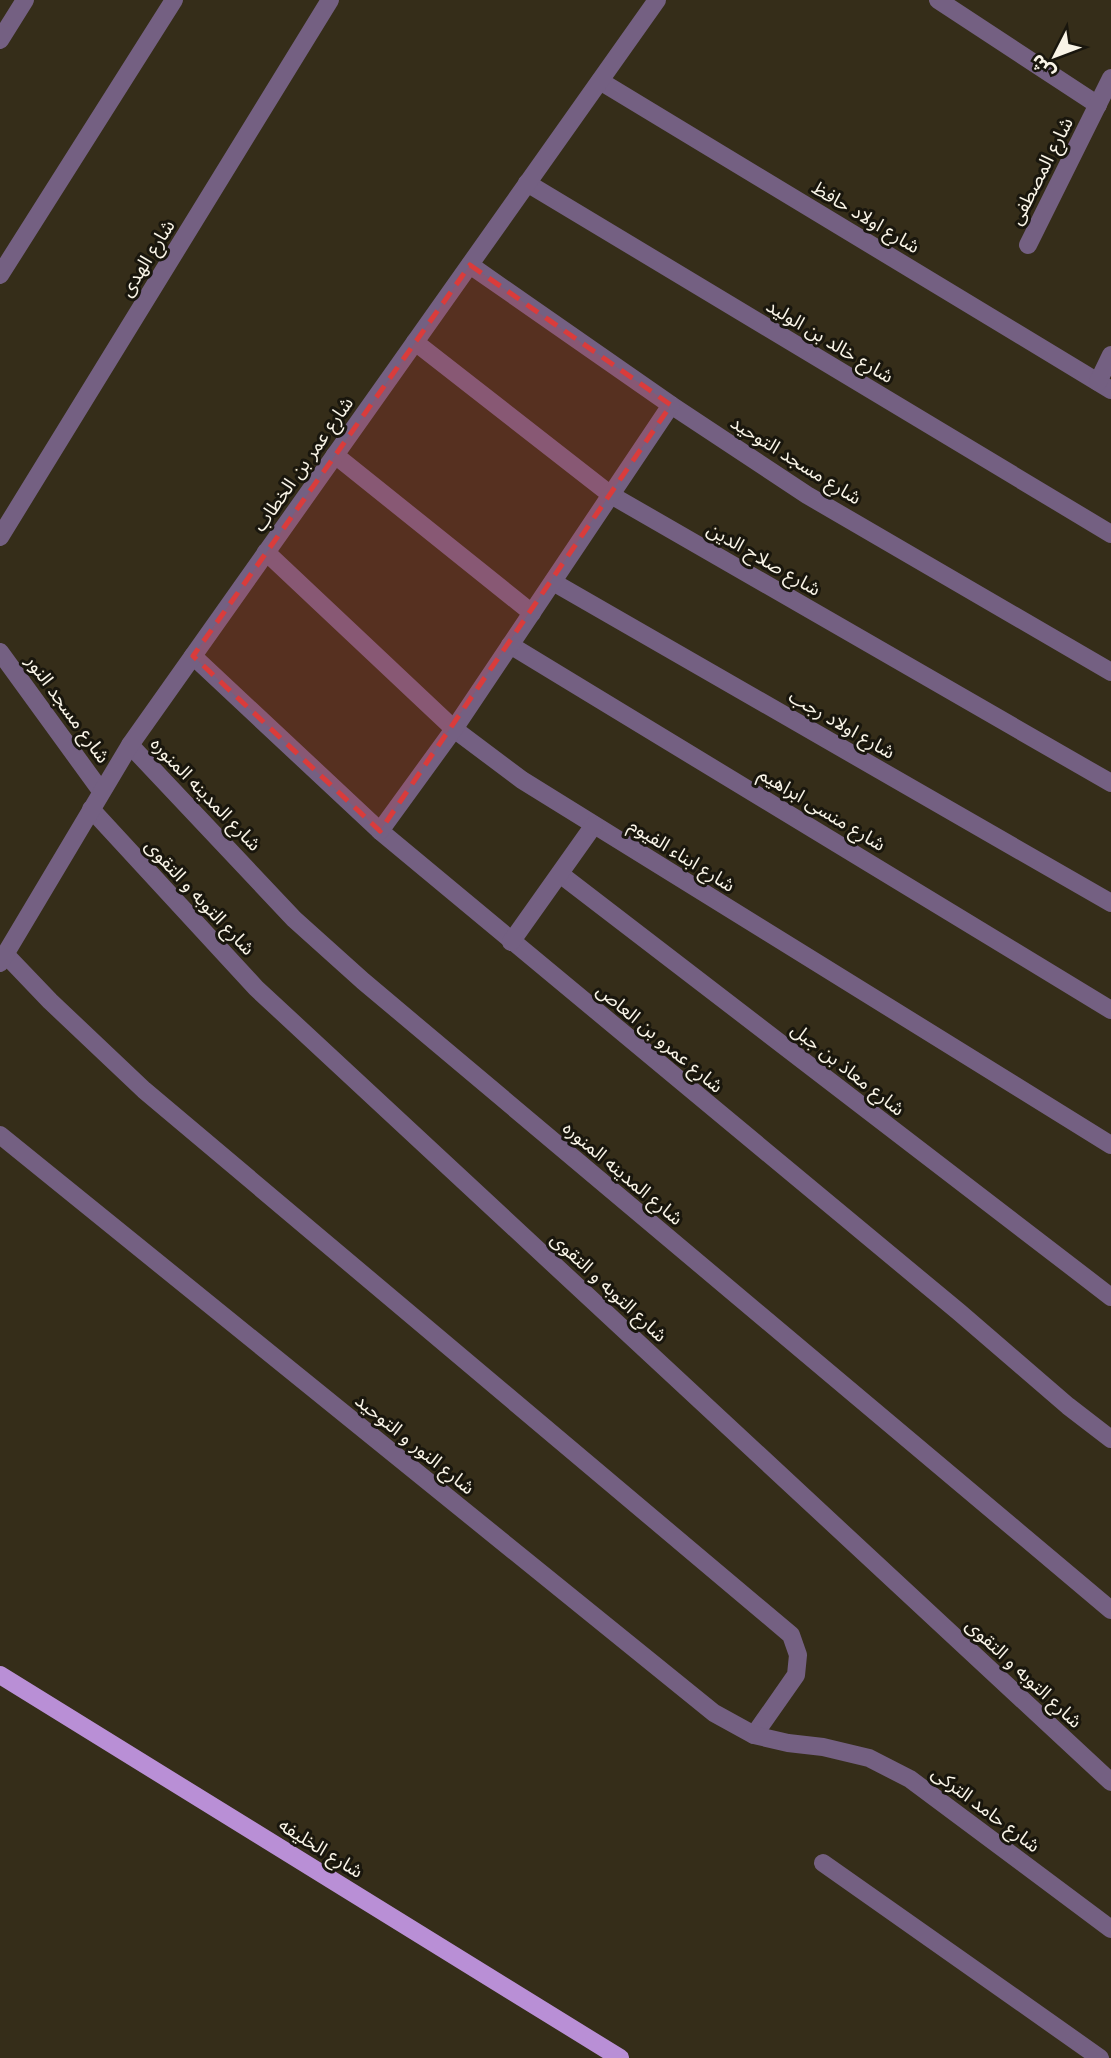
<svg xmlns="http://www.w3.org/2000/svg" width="1111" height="2058" viewBox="0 0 1111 2058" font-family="Arial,'Noto Sans Arabic',sans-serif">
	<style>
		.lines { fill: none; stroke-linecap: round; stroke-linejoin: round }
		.minor { stroke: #746082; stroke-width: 18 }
		.major { stroke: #b98fd6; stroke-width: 18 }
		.marked { fill: #da3c3b; fill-opacity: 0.2; stroke: #da3c3b; stroke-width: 5; stroke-dasharray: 14 9; stroke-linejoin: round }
		.labels { text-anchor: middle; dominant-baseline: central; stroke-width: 6; stroke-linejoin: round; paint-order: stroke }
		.street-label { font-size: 19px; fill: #f9f4e7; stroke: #19160d }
	</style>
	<rect width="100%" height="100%" fill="#352d19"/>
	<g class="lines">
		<g class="minor">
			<path d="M938 0 1098 105"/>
			<path d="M0 40 25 0"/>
			<path d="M600 81 1111 390"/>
			<path d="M527 183 1111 534"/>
			<path d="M1028 245 1111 78"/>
			<path d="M470 265 671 405 807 495 1111 672"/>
			<path d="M0 275 174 0"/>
			<path d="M415 342 611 495 1111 783"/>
			<path d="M1098 382 1111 355"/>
			<path d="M335 455 532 613"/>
			<path d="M0 537 330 0"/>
			<path d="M266 552 454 729 522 780 1111 1145"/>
			<path d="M553 582 1111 903"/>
			<path d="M510 645 1111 1010"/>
			<path d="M0 652 101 791"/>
			<path d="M193 656 380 831 959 1312 1068 1406 1111 1439"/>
			<path d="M130 745 294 919 363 981 1111 1610"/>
			<path d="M91 809 256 988 1111 1782"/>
			<path d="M380 831 454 729 671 405"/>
			<path d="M560 874 1111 1297"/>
			<path d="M511 942 594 825"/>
			<path d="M5 954 50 1001 144 1090 791 1635 798 1655 796 1675 754 1735"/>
			<path d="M0 963 130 745 657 0"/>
			<path d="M0 1135 714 1713 754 1735 788 1743 823 1747 869 1758 910 1779 1111 1929"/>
			<path d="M823 1863 1100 2058"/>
		</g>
		<path class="major" d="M0 1675 620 2058"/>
	</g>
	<path class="marked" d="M470 265 671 405 380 831 193 656Z"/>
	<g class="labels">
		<g class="street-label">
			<text transform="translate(1041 171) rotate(-63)">شارع المصطفى</text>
			<text transform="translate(866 217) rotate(31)">شارع اولاد حافظ</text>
			<text transform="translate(147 258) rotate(-58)">شارع الهدى</text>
			<text transform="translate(830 341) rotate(31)">شارع خالد بن الوليد</text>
			<text transform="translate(796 460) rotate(32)">شارع مسجد التوحيد</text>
			<text transform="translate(303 464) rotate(-55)">شارع عمر بن الخطاب</text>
			<text transform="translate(764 559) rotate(30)">شارع صلاح الدين</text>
			<text transform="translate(68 709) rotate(54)">شارع مسجد النور</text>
			<text transform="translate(842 724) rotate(30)">شارع اولاد رجب</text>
			<text transform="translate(206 794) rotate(46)">شارع المدينه المنوره</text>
			<text transform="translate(822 809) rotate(31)">شارع منسى ابراهيم</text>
			<text transform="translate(682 855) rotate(32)">شارع ابناء الفيوم</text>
			<text transform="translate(200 897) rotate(47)">شارع التوبه و التقوى</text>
			<text transform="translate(660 1038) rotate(40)">شارع عمرو بن العاص</text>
			<text transform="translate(848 1069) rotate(38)">شارع معاذ بن جبل</text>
			<text transform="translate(623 1173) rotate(40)">شارع المدينه المنوره</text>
			<text transform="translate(609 1287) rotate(43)">شارع التوبه و التقوى</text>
			<text transform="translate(415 1444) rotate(39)">شارع النور و التوحيد</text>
			<text transform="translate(1024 1673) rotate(43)">شارع التوبه و التقوى</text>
			<text transform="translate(986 1809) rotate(37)">شارع حامد التركى</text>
			<text transform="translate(321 1848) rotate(32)">شارع الخليفه</text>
		</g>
	</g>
	<g transform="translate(1055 56) rotate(228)" stroke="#19160d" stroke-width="5" paint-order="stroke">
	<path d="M0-5L12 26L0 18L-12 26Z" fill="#f9f4e7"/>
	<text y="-10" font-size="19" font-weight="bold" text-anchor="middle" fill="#f9f4e7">ش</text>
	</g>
</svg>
